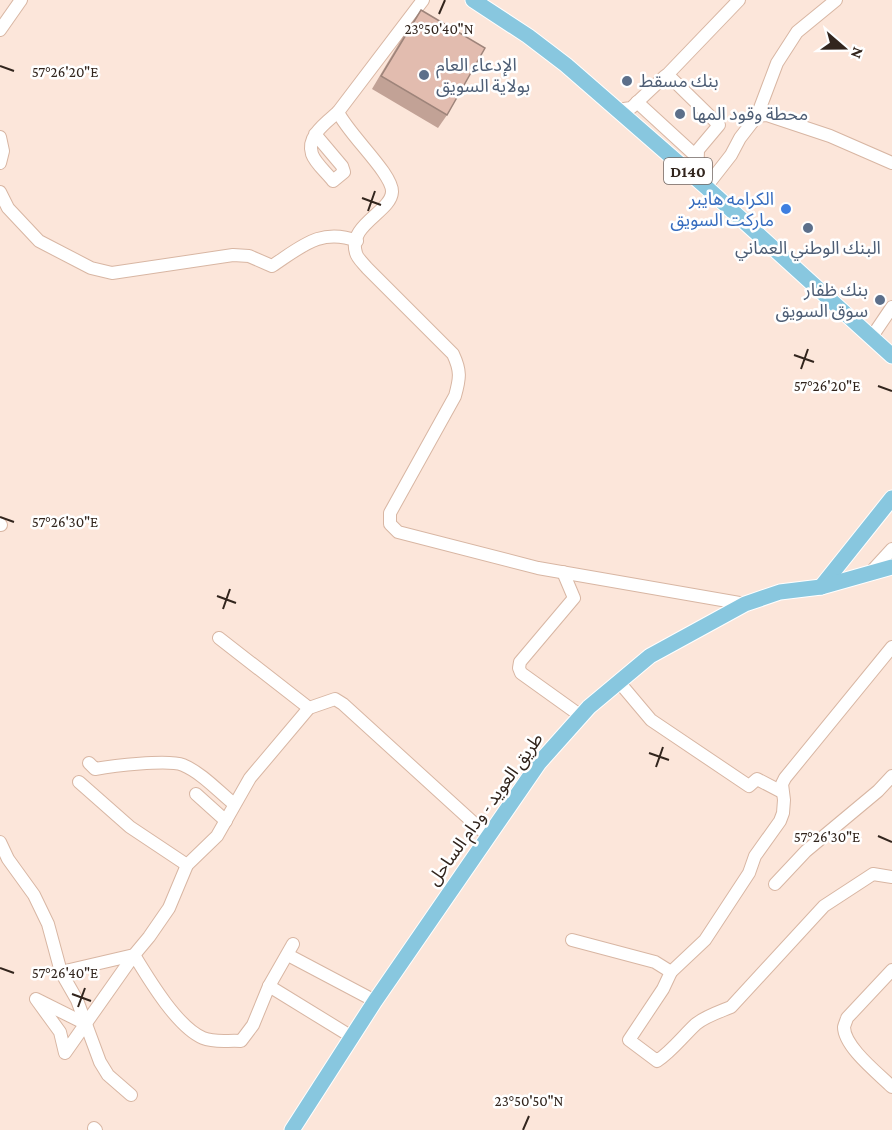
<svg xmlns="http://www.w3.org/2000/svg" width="892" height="1130" viewBox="0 0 892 1130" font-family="'Crimson Pro','Noto Sans Arabic',serif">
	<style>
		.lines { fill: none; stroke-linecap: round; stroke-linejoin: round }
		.minor-casing { stroke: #d8b6a3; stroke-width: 14 }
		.major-casing { stroke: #fff; stroke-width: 17 }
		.minor { stroke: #fff; stroke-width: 12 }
		.major { stroke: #88c7df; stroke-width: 15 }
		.wall { fill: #c2a296 }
		.building { fill: #e2bcaf; stroke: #9e847a; stroke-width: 1.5 }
		.ticks { fill: none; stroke: #32251d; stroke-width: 2 }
		.service-dot { fill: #5c6f8a; stroke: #fff; stroke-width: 2 }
		.shop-dot { fill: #3f7fe0; stroke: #fff; stroke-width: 2 }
		.labels { text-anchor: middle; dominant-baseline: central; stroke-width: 5; stroke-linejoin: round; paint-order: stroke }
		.shield { fill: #fff; stroke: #706661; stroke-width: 1.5 }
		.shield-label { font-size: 16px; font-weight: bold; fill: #32251d }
		.service-label { font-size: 18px; fill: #4e5e75; stroke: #fff; text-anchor: start }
		.shop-label { font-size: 18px; fill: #366cbe; stroke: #fff; text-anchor: end }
		.street-label { font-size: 18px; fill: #32251d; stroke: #fff }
		.ticks-label { font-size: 15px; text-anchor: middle; fill: #32251d; stroke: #fff; stroke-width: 5; stroke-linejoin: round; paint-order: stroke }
	</style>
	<rect width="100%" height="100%" fill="#fce6da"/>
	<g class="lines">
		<g class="minor-casing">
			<g id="minor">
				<path d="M423 0 338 112C348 134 393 174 392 192 391 212 347 225 356 253 357 258 364 264 367 268L453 354C461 371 460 378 455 396L390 513V524L398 532 538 568 745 604"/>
				<path d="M0 30 21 0"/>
				<path d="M667 75 739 0"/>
				<path d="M637 102 697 157"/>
				<path d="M617 110 631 108 665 76H669L719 125 698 150 697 179"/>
				<path d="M757 116 777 63 797 32 836 0"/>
				<path d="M315 134 342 166 344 172 333 181C327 173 315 163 312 154 306 136 327 122 338 112"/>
				<path d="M0 137 3 151 0 163"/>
				<path d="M706 187 731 155 740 138 757 116 767 115 830 136 892 163"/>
				<path d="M0 192 8 208 39 241 91 268 112 273 233 255 249 256 272 266C301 247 321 227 357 241"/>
				<path d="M871 338 892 307"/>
				<path d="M0 524 1 525"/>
				<path d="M563 572 574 598 520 662 519 668 521 673 581 716"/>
				<path d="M870 573 892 549"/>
				<path d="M219 638 309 708"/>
				<path d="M892 647 785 778 782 784 784 800 783 813 780 821 755 856 749 873 705 940 671 972 663 989 629 1040 657 1061C672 1051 683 1036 696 1024 706 1016 719 1012 731 1007L824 906 873 874 892 877"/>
				<path d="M619 682 651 720 749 786 757 779 782 792"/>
				<path d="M89 763 95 769C112 766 168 759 183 765 202 773 219 792 234 804"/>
				<path d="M79 782 130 827 187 865"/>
				<path d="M196 794 226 821"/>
				<path d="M0 842 8 859 34 895 48 924 61 972 77 1000 100 1062 108 1075 131 1095"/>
				<path d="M775 884 806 851 878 791 892 776"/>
				<path d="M572 940 655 962 671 972"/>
				<path d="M288 955 375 1001"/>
				<path d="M892 970 847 1018C847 1019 844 1026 844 1027 844 1047 879 1074 892 1087"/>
				<path d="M61 972 134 955 149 937 169 908 187 865 217 836 250 778 309 708 335 699 343 704 488 836"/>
				<path d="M269 986 352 1037"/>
				<path d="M86 1024 36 999 60 1032 65 1053 134 955C148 978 177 1027 203 1038 215 1043 228 1040 241 1041L253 1025 269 986 293 944"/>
				<path d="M94 1128 96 1130"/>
			</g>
		</g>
		<g class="major-casing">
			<g id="major">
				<path d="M473 0 528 36 566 65 706 187 892 356"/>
				<path d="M821 587 892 498"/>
				<path d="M292 1130 375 1001 539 763 589 707 650 656 745 604 780 592 821 587 892 567"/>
			</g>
		</g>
		<use href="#minor" class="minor"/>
		<use href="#major" class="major"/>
	</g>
	<path class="wall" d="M421 10 447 115 438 128 372 89 411 23Z"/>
	<path class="building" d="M421 10 485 48 447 115 381 76Z"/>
	<path class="ticks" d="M439 14 445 0M0 66 14 71M362 198 381 205M368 211 375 191M794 355 814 362M801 369 808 349M878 386 892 391M0 517 14 522M217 596 236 603M223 609 230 589M649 753 669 760M656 767 663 747M878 836 892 842M0 968 14 973M72 994 91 1001M78 1007 85 988M523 1130 529 1116"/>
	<g class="service-dot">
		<circle cx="424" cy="75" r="6"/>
		<circle cx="627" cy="81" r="6"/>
		<circle cx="680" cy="114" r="6"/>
		<circle cx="808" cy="228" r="6"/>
		<circle cx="880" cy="300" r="6"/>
	</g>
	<circle class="shop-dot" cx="786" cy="209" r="6"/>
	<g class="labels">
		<rect class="shield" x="664" y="158" width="48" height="26" rx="4.5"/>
		<g class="shield-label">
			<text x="688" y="171">D140</text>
		</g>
		<g class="service-label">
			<text x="436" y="65">الإدعاء العام<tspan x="436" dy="21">بولاية السويق</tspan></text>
			<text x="639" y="81">بنك مسقط</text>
			<text x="692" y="114">محطة وقود المها</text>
			<text x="808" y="248" text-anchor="middle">البنك الوطني العماني</text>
			<text x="868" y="290" text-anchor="end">بنك ظفار<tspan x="868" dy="21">سوق السويق</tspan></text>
		</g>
		<g class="shop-label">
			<text x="774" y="199">الكرامه هايبر<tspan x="774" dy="21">ماركت السويق</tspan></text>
		</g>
		<g class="street-label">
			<text transform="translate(485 809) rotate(-54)">طريق العويد - ودام الساحل</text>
		</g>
	</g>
	<g class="ticks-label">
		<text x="439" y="34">23°50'40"N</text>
		<text x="65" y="77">57°26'20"E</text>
		<text x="827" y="391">57°26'20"E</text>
		<text x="65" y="527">57°26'30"E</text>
		<text x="827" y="842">57°26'30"E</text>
		<text x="65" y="978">57°26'40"E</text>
		<text x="529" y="1106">23°50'50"N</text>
	</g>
	<g transform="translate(844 48) rotate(110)" stroke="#ffffff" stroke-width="4.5" paint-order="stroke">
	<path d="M0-4.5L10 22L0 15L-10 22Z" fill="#32251d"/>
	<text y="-9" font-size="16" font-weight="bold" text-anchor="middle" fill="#32251d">N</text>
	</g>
</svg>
